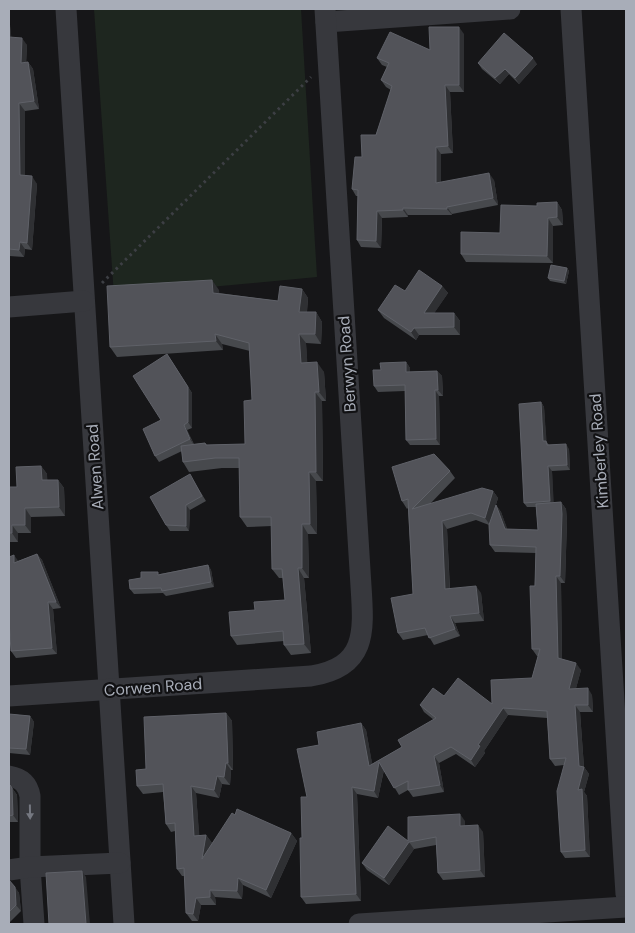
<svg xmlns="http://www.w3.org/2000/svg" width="635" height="933" viewBox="0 0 635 933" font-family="'DM Sans',sans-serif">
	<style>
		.green { fill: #1e261f }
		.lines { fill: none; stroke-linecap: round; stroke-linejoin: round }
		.path { stroke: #3d3f44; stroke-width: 3; stroke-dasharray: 2.5 4; stroke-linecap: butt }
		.minor { stroke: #37383d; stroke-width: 21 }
		.wall { fill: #47494d }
		.shaded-wall { fill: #2f3033 }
		.building { fill: #525359; stroke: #5f6168 }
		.oneway { fill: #757881 }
		.labels { text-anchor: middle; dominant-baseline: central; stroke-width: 4.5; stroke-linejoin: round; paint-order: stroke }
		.street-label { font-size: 16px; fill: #a8adb8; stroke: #111113 }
	</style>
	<rect width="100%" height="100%" fill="#161618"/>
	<path class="green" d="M94 9H301L317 277 114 296Z"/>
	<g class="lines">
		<path class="path" d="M102 283 311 77"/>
		<g class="minor">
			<path d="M66 9 124 924"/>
			<path d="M571 9 626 894"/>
			<path d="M326 22 510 9"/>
			<path d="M9 307 84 301"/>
			<path d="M9 696 311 676C367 667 364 632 361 586L325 9"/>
			<path d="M9 776C21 778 28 784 30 796V867L34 924"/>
			<path d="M9 870 30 867 120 863"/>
			<path d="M359 924 626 907"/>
		</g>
	</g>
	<g class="wall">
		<path d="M9 15 11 37 27 45 26 62H28L33 69 39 109 25 111V176L37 184 32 250 25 249 24 257 9 256Z"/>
		<path d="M464 34V92H450L453 153 441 154V182L494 180 498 205 452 214V215H408V217L382 218 381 248 361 247 357 240 358 196H356L352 189 362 157 376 135 391 90 386 87 381 80 387 67 382 65 377 58 430 50Z"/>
		<path d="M478 63 537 64 519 84 509 74 500 84 482 69Z"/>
		<path d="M557 202 562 210 563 225 553 226V263L466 262 461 254 500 233 537 206Z"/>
		<path d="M567 268 569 271 566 284 550 281 548 278Z"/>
		<path d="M442 286 448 293 434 313H454L460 321V335H419L416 340 384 318 378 310 405 291Z"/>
		<path d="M302 289 308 298 307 312H316L322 322 321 344 306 343 307 362 324 372 326 401H322L323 481H316L317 534H308L309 578H304L311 653 291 655 284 645V641L237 645 231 636 255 610 285 600 283 578H279L272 569V526L247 527 240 517 239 468H222L189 472 183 462 182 451 159 462 155 456 161 420 167 354 192 393V428L187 430 194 444 205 443 207 445 245 444 252 400 250 351 222 344 223 350 117 357 110 347 219 290V293L278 301Z"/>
		<path d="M406 362 410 368V372L437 371 442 376 443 396H439L440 445H410L406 440 405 391 378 392 374 386 381 370Z"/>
		<path d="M541 402 544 407 546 441 549 445 569 449 570 470 552 471 553 502H561L566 509 567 521 565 583H561L562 659 581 670 576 688 592 695 593 712H580L584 767 589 774 584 792 587 796 590 857 565 858 561 852 564 765 555 766 550 759 547 718 508 715 484 751 485 753 475 767 456 754 439 763 444 792 413 797 408 790 399 795 384 770 378 798 357 794 361 901 306 904 301 897 302 838 307 797 319 745 361 723 366 730 372 764 402 747 434 720 424 712 420 705 444 696 492 704 532 678 538 656H537L532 649 536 553 495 552 490 545 489 525 476 520 447 529 450 589 481 593 484 621 455 623 460 636 434 645 428 635 403 640 398 633 413 594 408 508 407 509 402 501 450 471 455 478 430 504 493 491 498 498 494 511 496 505 501 512 507 529 538 530 536 507H527L524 503Z"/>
		<path d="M41 466 47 474V480H58L64 488 65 516 31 517V533H18V542H9V487H17Z"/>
		<path d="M193 480 206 501 190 510 189 531H170L166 525Z"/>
		<path d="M37 554 42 560 61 608 53 609 57 654 16 658 11 651 18 561Z"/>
		<path d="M208 565 211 570 214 587 166 596 163 593 134 594 130 589 160 574Z"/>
		<path d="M226 713 232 721 233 770H231L230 785 222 784 219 798 196 793 199 836 206 835 212 843 211 845 235 815 291 833 297 841 271 898 243 885 242 899 215 897 216 905H201L198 921H192L186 913 185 876H182L177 869 175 831 171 832 166 824 163 792 143 794 137 786 146 769Z"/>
		<path d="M9 714 30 716 34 722 30 755 9 753Z"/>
		<path d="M9 785H10L17 795 18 822H9Z"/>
		<path d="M465 821V826L483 832 485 877 443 880 438 873 436 845 414 849 389 885 367 870 362 863 408 841Z"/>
		<path d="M9 880 19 893 21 911 9 923Z"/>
	</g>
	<g class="shaded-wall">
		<path d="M9 15 12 43 9 39Z"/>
		<path d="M459 27 464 34V92L459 85Z"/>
		<path d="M22 38 27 45 26 70 21 63Z"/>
		<path d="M533 58 537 64 519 84 515 78Z"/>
		<path d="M28 62 33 69 39 109 34 101Z"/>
		<path d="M505 69 509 74 500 84 495 78Z"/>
		<path d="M445 85 450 92 453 153 448 146Z"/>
		<path d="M19 103 25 111V183L20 175Z"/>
		<path d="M436 147 441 154V190L436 183Z"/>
		<path d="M489 173 494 180 498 205 493 198Z"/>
		<path d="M32 176 37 184 32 250 27 243Z"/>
		<path d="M557 202 562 210 563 225 557 217Z"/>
		<path d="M447 207 452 214V215L447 209Z"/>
		<path d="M403 208 408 215V217L403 210Z"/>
		<path d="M377 211 382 218 381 248 376 241Z"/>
		<path d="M548 218 553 226V263L547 256Z"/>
		<path d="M20 242 25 249 24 257 19 250Z"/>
		<path d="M567 268 569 271 566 284 564 281Z"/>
		<path d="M212 280 219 290 220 302 213 293Z"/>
		<path d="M442 286 448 293 429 321 424 313Z"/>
		<path d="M302 289 308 298 306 321 299 312Z"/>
		<path d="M316 312 322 322 321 344 315 334Z"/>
		<path d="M454 313 460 321V335L454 327Z"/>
		<path d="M414 328 419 335 416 340 411 332Z"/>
		<path d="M215 334 222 344 223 350 216 341Z"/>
		<path d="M299 334 306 343 308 372 301 363Z"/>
		<path d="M167 354 192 393V428L188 422Z"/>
		<path d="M317 362 324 372 326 401 319 392Z"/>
		<path d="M406 362 410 368V378L406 372Z"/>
		<path d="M437 371 442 376 443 396 438 390Z"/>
		<path d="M435 390 439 396 440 445 436 439Z"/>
		<path d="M315 392 322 401 323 481 316 472Z"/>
		<path d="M541 402 544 407 547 446 543 441Z"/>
		<path d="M184 425 187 430 194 445 190 439Z"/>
		<path d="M566 444 569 449 570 470 567 465Z"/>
		<path d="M41 466 47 474 48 488 42 480Z"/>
		<path d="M548 466 552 471 554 506 550 501Z"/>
		<path d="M309 472 316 481 317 534 310 524Z"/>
		<path d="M58 480 64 488 65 516 59 507Z"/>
		<path d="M493 491 498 498 490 525 485 518Z"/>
		<path d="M561 502 566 509 567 521 565 583 560 576Z"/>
		<path d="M186 505 190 510 189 531 186 526Z"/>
		<path d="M496 505 501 512 510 536 505 529Z"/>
		<path d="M25 508 31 517V533L25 525Z"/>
		<path d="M442 521 447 529 450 596 445 589Z"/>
		<path d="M302 524 308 534 309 578 302 568Z"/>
		<path d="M12 525 18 533V542L12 533Z"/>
		<path d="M37 554 42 560 61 608 56 602Z"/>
		<path d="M14 555 19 562 14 563Z"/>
		<path d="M208 565 211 570 214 587 211 582Z"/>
		<path d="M298 568 304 578 311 653 304 644Z"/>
		<path d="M556 576 561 583 562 664 558 658Z"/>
		<path d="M476 586 481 593 484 621 479 613Z"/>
		<path d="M48 602 53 609 57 654 52 648Z"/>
		<path d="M450 616 455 623 460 636 455 629Z"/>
		<path d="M576 663 581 670 574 696 569 689Z"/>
		<path d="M588 688 592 695 593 712 588 705Z"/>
		<path d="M575 705 580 712 584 768V767L589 774 584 792 587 796 590 857 585 850 578 790 579 766Z"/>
		<path d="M503 708 508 715 484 751 485 753 475 767 471 760 478 745Z"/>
		<path d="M226 713 232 721 233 770 228 763Z"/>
		<path d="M30 716 34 722 30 755 26 749Z"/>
		<path d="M361 723 366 730 374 773 369 766Z"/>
		<path d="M434 756 439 763 444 792 440 785Z"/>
		<path d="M379 762 384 769 378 798 374 791Z"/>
		<path d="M226 763 231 770 230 785 224 777Z"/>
		<path d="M217 776 222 784 219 798 214 790Z"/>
		<path d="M191 786 196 793 200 843 194 836Z"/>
		<path d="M352 787 357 794 361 901 356 894Z"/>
		<path d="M12 788 17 795 18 822 13 815Z"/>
		<path d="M460 814 465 821V833L460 826Z"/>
		<path d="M478 825 483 832 485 877 480 870Z"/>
		<path d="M291 833 297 841 271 898 266 890Z"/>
		<path d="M206 835 212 843 208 867 202 859Z"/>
		<path d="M409 842 414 849 389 885 384 878Z"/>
		<path d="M82 871 86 877 90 924H86Z"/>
		<path d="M238 878 243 885 242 899 237 891Z"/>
		<path d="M15 887 19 893 21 911 16 905Z"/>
		<path d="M210 890 215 897 216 905 210 897Z"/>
		<path d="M196 898 201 905 198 921 193 914Z"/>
	</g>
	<g class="building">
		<path d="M429 27H459V85H445L448 146 436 147V183L489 173 493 198 447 207V209L403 208V210L377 211 376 241 357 240 358 190 352 189 355 157H362L361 135H376L392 86 381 80 389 63 377 58 390 32 430 50Z"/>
		<path d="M504 33 533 58 515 78 505 69 495 78 478 63Z"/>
		<path d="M9 37 22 38 21 63 28 62 34 101 19 103 20 175 32 176 27 243 20 242 19 250 9 249Z"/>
		<path d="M557 202V217L548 218 547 256 461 254V232L500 233 501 205 537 206V203Z"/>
		<path d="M551 265 567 268 564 281 548 278Z"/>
		<path d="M419 270 442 286 424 313H454V327L414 328 411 332 378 310 395 285 405 291Z"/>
		<path d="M212 280 213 293 278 301 280 286 302 289 299 312H316L315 334H299L301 363 317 362 319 392H315L316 472H309L310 524H302V568H298L304 644 284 645 283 631 231 636 229 612 255 610 254 602 285 600 282 569H272L271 517H240L239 458H215L183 462 181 446 205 443 206 445 245 444 244 401 252 400 249 343 215 334 216 341 110 347 107 286Z"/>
		<path d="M167 354 188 387V422L184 425 190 439 155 456 143 429 161 420 133 376Z"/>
		<path d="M406 362V372L437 371 438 390H435L436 439 406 440 405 385 374 386 373 370H381L380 363Z"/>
		<path d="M541 402 543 441H546L547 445 566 444 567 465 548 466 550 501 524 503 519 404Z"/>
		<path d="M434 454 450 471 412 509 482 488 493 491 485 518 471 513 442 521 445 589 476 586 479 613 450 616 455 629 429 638 425 628 398 633 391 598 413 594 408 499 402 501 392 467Z"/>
		<path d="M41 466 42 480H58L59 507 25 508V525H12V533H9V487H17L16 467Z"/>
		<path d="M190 474 202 496 186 505V526L166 525 150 497Z"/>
		<path d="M561 502 562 514 560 576H556L558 658 576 663 569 689 588 688V705H575L579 766 584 767 578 790 582 789 585 850 561 852 557 791 566 758 550 759 547 711 503 708 478 745 480 746 471 760 451 747 434 756 440 785 408 790V781L394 788 379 762 374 791 352 787 356 894 301 897 300 838H302L301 797H307L297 749 319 745 317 732 361 723 369 766 402 747 398 740 436 718 420 705 433 688 444 696 458 678 492 704 491 680 532 678 540 649H532L530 586H535L536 547 490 545 489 525 496 505 505 529 538 530 536 504Z"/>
		<path d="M37 554 56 602H48L52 648 11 651 9 620V557L14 555V563Z"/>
		<path d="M208 565 211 582 162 591 161 588 130 589 129 580 141 578V572H158V575Z"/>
		<path d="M226 713 228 763H226L224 777 217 776 214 790 191 786 194 836 206 835 202 859 232 813 235 815 237 809 291 833 266 890 238 878 237 891 210 890V897L196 898 193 914 186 913 184 868 177 869 175 823 166 824 163 784 137 786 136 770 146 769 144 717Z"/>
		<path d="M9 714 30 716 26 749 9 748Z"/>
		<path d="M9 785H10L12 788 13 815 9 816Z"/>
		<path d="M460 814V826L478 825 480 870 438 873 436 837 409 842 384 878 362 863 388 826 408 841V817Z"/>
		<path d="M82 871 86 924H49L46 873Z"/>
		<path d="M9 880 15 887 16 905 9 912Z"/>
	</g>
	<defs><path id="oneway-solid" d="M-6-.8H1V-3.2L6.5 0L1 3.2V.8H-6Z" transform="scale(1.25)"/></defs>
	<use class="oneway" href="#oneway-solid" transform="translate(30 812) rotate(89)"/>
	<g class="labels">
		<g class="street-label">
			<text transform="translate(347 364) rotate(-94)">Berwyn Road</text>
			<text transform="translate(599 451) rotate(-94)">Kimberley Road</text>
			<text transform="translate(95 467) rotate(-94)">Alwen Road</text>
			<text transform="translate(153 687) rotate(-4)">Corwen Road</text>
		</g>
	</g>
	<rect width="635" height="933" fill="none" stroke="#a8adb8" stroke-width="20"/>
</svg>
